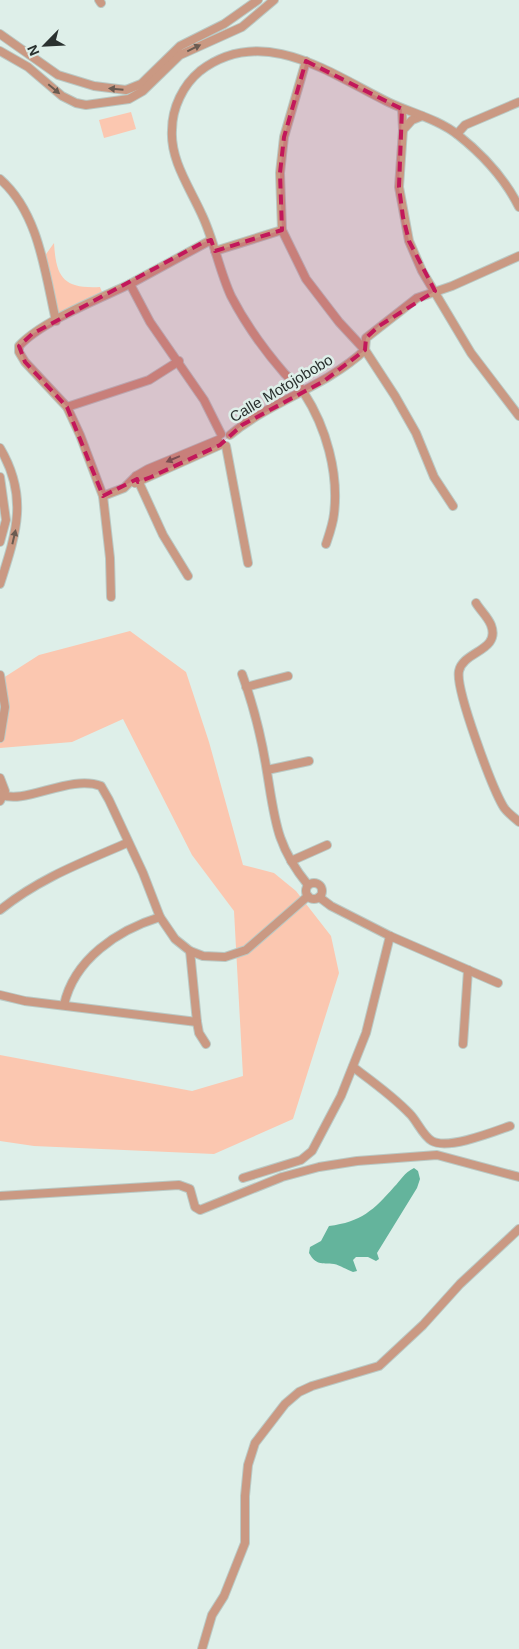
<svg xmlns="http://www.w3.org/2000/svg" width="519" height="1649" viewBox="0 0 519 1649" font-family="Arial,sans-serif">
	<style>
		.green { fill: #fbc7b0 }
		.water { fill: #64b49c }
		.lines { fill: none; stroke-linecap: round; stroke-linejoin: round }
		.minor-casing { stroke: #bac9c4; stroke-width: 10 }
		.minor { stroke: #ca9983; stroke-width: 8 }
		.oneway { fill: #6a5b51 }
		.marked { fill: #c2185b; fill-opacity: 0.2; stroke: #c2185b; stroke-width: 4; stroke-dasharray: 10 6; stroke-linejoin: round }
		.labels { text-anchor: middle; dominant-baseline: central; stroke-width: 5; stroke-linejoin: round; paint-order: stroke }
		.street-label { font-size: 15px; fill: #2a312f; stroke: #deefe9 }
	</style>
	<rect width="100%" height="100%" fill="#deefe9"/>
	<g class="green">
		<path d="M131 112 136 129 104 138 99 120Z"/>
		<path d="M54 243C56 277 63 289 100 287L102 292 59 315 44 257Z"/>
		<path d="M130 631 186 672 209 742 243 865 274 873 296 891 331 936 339 973 293 1119 214 1154 34 1146 0 1141V1055L192 1091 243 1076 234 911 192 855 123 719 72 742 0 748V680L39 655Z"/>
	</g>
	<path class="water" d="M414 1168 418 1171 420 1179 417 1188 377 1253 379 1259 376 1261 368 1257H356L353 1260 357 1271 353 1272C347 1270 340 1265 334 1264 321 1263 316 1265 309 1253L310 1247 321 1241 329 1226C361 1222 374 1210 394 1187 401 1180 404 1173 414 1168Z"/>
	<g class="lines">
		<g class="minor-casing">
			<g id="minor">
				<path d="M99 0 101 3"/>
				<path d="M0 34 58 75 94 86 126 90 141 84 180 46 224 24 258 0"/>
				<path d="M0 51 28 67 62 96 76 103 86 105 129 99 143 91 180 55 242 27 274 0"/>
				<path d="M306 61 284 137 280 173 282 230 306 279 339 322 365 350 395 396 416 433 434 477 453 506"/>
				<path d="M402 109 403 130 399 187 409 241 422 271 471 353 519 416"/>
				<path d="M403 130 412 120 422 116"/>
				<path d="M457 134 465 125 519 102"/>
				<path d="M0 179C39 213 45 273 56 321"/>
				<path d="M215 251 282 230"/>
				<path d="M130 284 211 240"/>
				<path d="M67 407 149 380 179 361"/>
				<path d="M230 435C271 401 325 387 365 350L366 338 417 298 452 286 519 256"/>
				<path d="M226 446 248 563"/>
				<path d="M0 448C29 497 16 534 0 584"/>
				<path d="M136 476 163 535 188 576"/>
				<path d="M0 477 6 520 0 542"/>
				<path d="M135 483 220 445"/>
				<path d="M103 496 124 488 136 476 148 469 218 440"/>
				<path d="M326 544C329 535 333 524 334 514 339 473 326 427 304 393 300 385 291 380 285 374 265 351 245 323 231 296 219 270 214 240 202 215 190 188 170 160 172 130 172 108 183 85 200 71 263 23 331 74 388 102 411 113 438 119 458 135 482 154 505 179 519 207"/>
				<path d="M111 597 110 558 103 496 80 435 67 407 25 362 19 352V346C42 321 99 299 130 284L150 322 204 400 221 434"/>
				<path d="M476 603C480 610 488 617 491 625 501 651 463 651 459 671 455 689 492 787 503 806 506 812 514 817 519 822"/>
				<path d="M242 674C253 704 262 740 267 772 275 820 276 846 308 885"/>
				<path d="M0 675 5 707 0 738"/>
				<path d="M246 687 288 676"/>
				<path d="M267 770 309 761"/>
				<path d="M0 778 5 791 0 801"/>
				<path d="M0 794C24 806 69 774 101 786L109 800 143 873 160 917 175 939 190 951 203 956 225 957 246 950 308 896"/>
				<path d="M291 861 327 845"/>
				<circle cx="314" cy="891" r="8"/>
				<path d="M319 897 331 906 390 936 498 983"/>
				<path d="M0 910C40 878 81 863 127 843"/>
				<path d="M190 951 197 1022 199 1033 206 1044"/>
				<path d="M0 995 25 1001 197 1022"/>
				<path d="M64 1005C74 959 118 930 160 917"/>
				<path d="M463 1044 468 970"/>
				<path d="M353 1067C373 1082 393 1096 410 1114 417 1121 423 1136 432 1141 448 1150 493 1132 510 1126"/>
				<path d="M243 1178 301 1160 312 1151 341 1096 366 1033 390 936"/>
				<path d="M0 1196 179 1185 190 1189 195 1207 200 1210 282 1177 319 1167 357 1161 437 1155 519 1177"/>
				<path d="M202 1649 212 1615 224 1596 245 1543V1496L248 1465 255 1443 285 1404 299 1392 312 1386 379 1366 423 1325 460 1284 519 1229"/>
			</g>
		</g>
		<use href="#minor" class="minor"/>
	</g>
	<defs><path id="oneway-solid" d="M-6-.8H1V-3.2L6.5 0L1 3.2V.8H-6Z" transform="scale(1.25)"/></defs>
	<g class="oneway">
		<use href="#oneway-solid" transform="translate(194 48) rotate(-26)"/>
		<use href="#oneway-solid" transform="translate(54 89) rotate(40)"/>
		<use href="#oneway-solid" transform="translate(116 89) rotate(-175)"/>
		<use href="#oneway-solid" transform="translate(173 459) rotate(157)"/>
		<use href="#oneway-solid" transform="translate(14 537) rotate(-77)"/>
	</g>
	<path class="marked" d="M306 61 402 109 399 187 403 217 409 241 435 291 379 326 366 338 365 350 324 381 242 425 220 445 151 477 138 482 137 479 103 496 67 407 25 362 19 346 32 334 202 243 211 240 215 251 282 230 280 173 284 137Z"/>
	<g class="labels">
		<g class="street-label">
			<text transform="translate(281 388) rotate(-31)">Calle Motojobobo</text>
		</g>
	</g>
	<g transform="translate(45 45) rotate(246)" stroke="#deefe9" stroke-width="4" paint-order="stroke">
	<path d="M0-4L9 19L0 12L-9 19Z" fill="#2a312f"/>
	<text y="-8" font-size="14" font-weight="bold" text-anchor="middle" fill="#2a312f">N</text>
	</g>
</svg>
